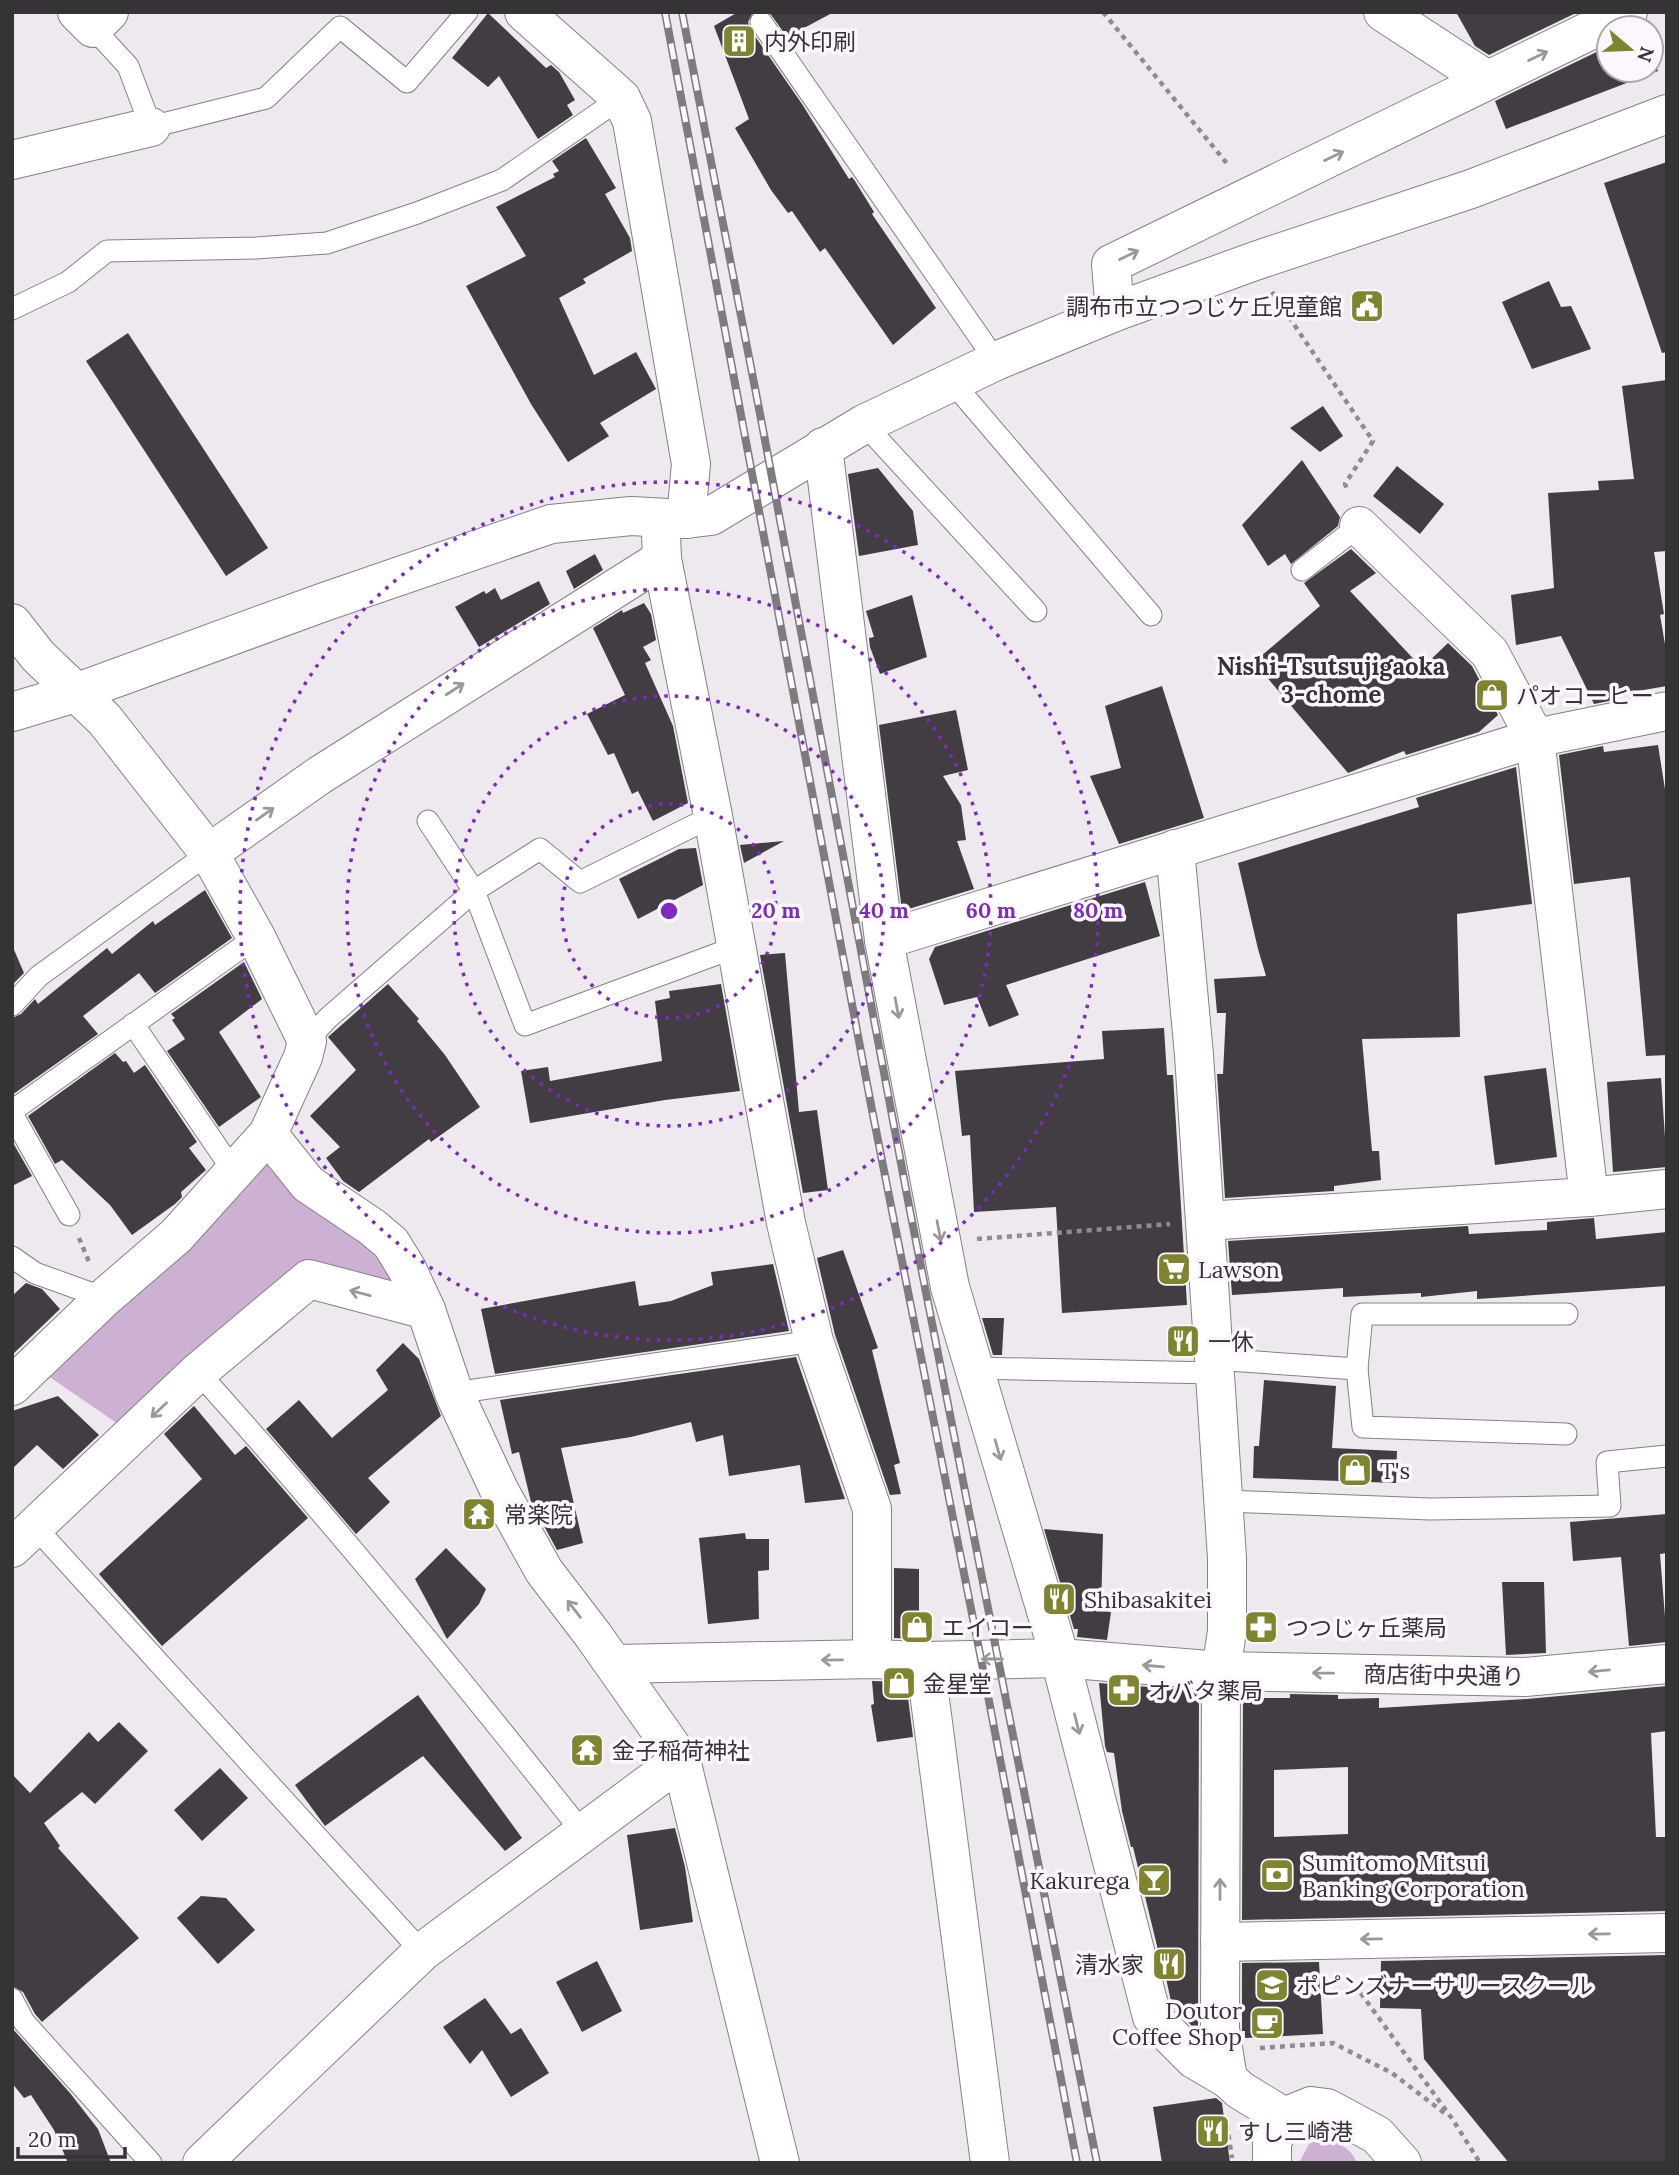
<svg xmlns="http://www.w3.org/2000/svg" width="1679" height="2175" viewBox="0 0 1679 2175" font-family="Lora,'Noto Sans JP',serif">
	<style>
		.green { fill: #cdb1d2 }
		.building { fill: #413d42; fill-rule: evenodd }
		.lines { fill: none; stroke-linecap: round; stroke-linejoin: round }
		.service-casing { stroke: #868187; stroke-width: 23 }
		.minor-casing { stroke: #868187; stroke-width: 40 }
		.tertiary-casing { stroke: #868187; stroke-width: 40 }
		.path { stroke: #908b90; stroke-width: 4.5; stroke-dasharray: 5 5; stroke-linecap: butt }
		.service { stroke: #fff; stroke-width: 21 }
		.minor { stroke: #fff; stroke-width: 38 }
		.tertiary { stroke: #fff; stroke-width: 38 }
		.rail-casing { stroke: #7e7a7e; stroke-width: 8 }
		.rail { stroke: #fcf6fd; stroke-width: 5; stroke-dasharray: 16; stroke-linecap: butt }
		.oneway { stroke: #9a999a }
		.ring { fill: none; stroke: #7b2cbf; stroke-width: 3.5; stroke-dasharray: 3.5 7 }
		.labels { text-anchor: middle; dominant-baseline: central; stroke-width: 7; stroke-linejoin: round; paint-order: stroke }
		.poi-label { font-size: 23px; fill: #363336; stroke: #fcf6fd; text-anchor: start }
		.street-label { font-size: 23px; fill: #363336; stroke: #fcf6fd }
		.neighbourhood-label { font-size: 24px; font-weight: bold; fill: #363336; stroke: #fcf6fd }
		.centre { fill: #7b2cbf; stroke: #fcf6fd; stroke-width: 3.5 }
		.ring-label { font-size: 21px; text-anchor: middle; font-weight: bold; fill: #7b2cbf; stroke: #fcf6fd; stroke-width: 7; stroke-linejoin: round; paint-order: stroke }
	</style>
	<rect width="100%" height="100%" fill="#eee8ef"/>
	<g class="green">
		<path d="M264 1161 400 1274 385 1290 304 1266 121 1426 41 1371 167 1270Z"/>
		<path d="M1317 2140C1332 2139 1350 2146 1356 2161L1299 2163 1309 2144Z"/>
	</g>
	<g class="building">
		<path d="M738 12H753L748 22 750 29 802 104 849 179 852 177 855 181 874 212 872 214 936 308 893 345 825 248 820 252 792 211 788 213 771 190 735 128 749 119 714 26Z"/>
		<path d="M769 12H834L787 37Z"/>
		<path d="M1456 12H1578L1489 55 1475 46Z"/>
		<path d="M488 13 546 68 551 65 559 72 575 100 567 105 573 115 538 139 499 76 488 87 452 58Z"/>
		<path d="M1609 46V70H1651V54L1658 71 1506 129 1495 101Z"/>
		<path d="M586 138 616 188 605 194 630 238 632 251 583 279 586 283 559 298 594 375 636 352 656 389 600 423 609 436 568 462 531 404 466 286 526 256 496 207 555 177 553 174 559 171 552 161Z"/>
		<path d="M1667 162V352L1662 353 1604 183Z"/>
		<path d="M1549 281 1561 307 1571 306 1591 349 1532 369 1502 302Z"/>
		<path d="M128 333 268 548 226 576 86 361Z"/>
		<path d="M1667 380V551L1654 552 1664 614 1660 615 1667 656V686L1626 693 1609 701 1594 704 1561 636 1516 645 1511 595 1554 588 1548 493 1599 490 1598 481 1634 479 1622 386Z"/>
		<path d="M1323 406 1343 436 1320 452 1290 428Z"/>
		<path d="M1302 460 1340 517 1338 526 1291 564 1285 554 1268 566 1242 525Z"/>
		<path d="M1397 466 1444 504 1420 534 1373 496Z"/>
		<path d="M878 468 913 511 918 545 859 556 848 474Z"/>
		<path d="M1351 549 1376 573 1350 591 1422 668 1448 643 1472 666 1498 715 1479 732 1406 755 1404 751 1348 773 1254 662 1320 606 1304 583Z"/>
		<path d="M595 554 603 570 574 589 566 571Z"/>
		<path d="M539 581 550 604 479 647 455 607 484 591 486 594 495 588 501 600Z"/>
		<path d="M912 595 927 657 880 674 870 647 869 638 874 637 866 611Z"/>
		<path d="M644 603 651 614 656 640 643 647 651 660 645 663 673 726 688 803 653 821 638 791 632 794 614 753 608 755 587 714 625 695 593 628 622 610 623 613Z"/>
		<path d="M1162 686 1204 818 1119 844 1090 776 1121 768 1105 706Z"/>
		<path d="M956 710 968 770 943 776 961 805 966 840 957 841 974 889 902 911 879 725Z"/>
		<path d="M1658 745 1667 802V1055L1646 1056 1630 877 1574 884 1559 755 1603 746 1604 752Z"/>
		<path d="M1516 767 1532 904 1457 914 1460 1037 1362 1039 1372 1151H1379L1381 1180 1334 1186V1191L1225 1198 1217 1074H1223L1226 1013H1217L1214 979 1266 976 1258 949 1238 863 1419 807 1416 798Z"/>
		<path d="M784 841 744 863 740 845Z"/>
		<path d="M696 848 703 885 638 919 619 879 679 849Z"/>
		<path d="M1145 882 1160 936 1006 985 1019 1015 989 1027 977 997 944 1005 929 959 935 947Z"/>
		<path d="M205 890 232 938 155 993 139 973 83 1016 98 1034 12 1095V1018L21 1014 35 999 38 1004 107 948 112 954 153 921 155 925Z"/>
		<path d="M12 945 24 973 12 985Z"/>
		<path d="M785 953 799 1112 817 1110 828 1190 803 1193 760 955Z"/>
		<path d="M244 962 262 999 219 1032 261 1097 219 1127 167 1051 185 1039 172 1020 175 1018 171 1014Z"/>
		<path d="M388 984 419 1019 417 1021 445 1055 480 1107 431 1142 429 1139 359 1192 343 1181 326 1158 340 1147 310 1116 356 1070 328 1037Z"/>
		<path d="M721 984 740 1091 665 1100 530 1123 521 1071 548 1067 550 1081 662 1061 655 1001 670 998 669 991Z"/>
		<path d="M1164 1028 1167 1075H1173L1187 1305 1062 1313 1056 1207 974 1212 970 1135 962 1136 955 1071 1104 1059 1102 1031Z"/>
		<path d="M115 1053 123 1062 126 1061 134 1073 145 1065 197 1142 189 1148 206 1170 181 1192 182 1197 175 1204 132 1235 110 1205 62 1160 55 1164 28 1116Z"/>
		<path d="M1546 1068 1557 1157 1495 1165 1484 1076Z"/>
		<path d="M1661 1078 1667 1167 1613 1172 1607 1082Z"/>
		<path d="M12 1141 32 1176 12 1186Z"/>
		<path d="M1594 1218 1596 1239 1667 1232V1286L1477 1299V1291L1421 1297V1293L1343 1297V1288L1232 1295 1228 1241 1468 1226 1469 1234 1547 1230V1222Z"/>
		<path d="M843 1250 878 1348 872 1350 900 1463 894 1465 901 1494 890 1495 835 1335 817 1258Z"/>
		<path d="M773 1264 789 1331 495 1374 481 1309 635 1281 639 1306 671 1301 713 1285 711 1272Z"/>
		<path d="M26 1283 42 1289 60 1309 12 1355V1296Z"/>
		<path d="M982 1318H1004L1002 1355H993Z"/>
		<path d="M403 1343 419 1359 441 1416 368 1478 390 1502 356 1534 266 1429 299 1400 332 1438 388 1390 376 1370Z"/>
		<path d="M796 1357 845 1499 805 1503 800 1465 729 1476 723 1435 696 1442 691 1422 631 1437 561 1448 583 1543 557 1550 531 1502 519 1452 512 1454 500 1400Z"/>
		<path d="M1264 1380 1336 1386 1332 1448 1397 1451 1396 1483 1253 1478 1254 1446H1259Z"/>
		<path d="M58 1396 99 1435 63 1469 37 1445 12 1469V1411Z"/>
		<path d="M194 1406 235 1455 246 1446 308 1518 162 1646 99 1574 202 1479 164 1434Z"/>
		<path d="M1667 1514V1553L1660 1554 1667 1642 1629 1646 1621 1557 1573 1561 1570 1522Z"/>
		<path d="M1044 1529 1103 1534 1101 1610 1111 1612 1107 1640 1077 1637 1078 1629H1074Z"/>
		<path d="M745 1533 746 1539H769V1570L758 1571 759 1619 708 1624 699 1538Z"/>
		<path d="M446 1548 486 1589 479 1604 447 1639 415 1579Z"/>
		<path d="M894 1568 919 1569V1639L894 1638Z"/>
		<path d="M1502 1582H1544L1546 1653 1506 1655Z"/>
		<path d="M872 1681 906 1682 913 1737 877 1742 871 1705 874 1704Z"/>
		<path d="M1099 1683 1199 1691 1198 2032 1172 2006 1160 1950H1158L1133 1847H1131L1122 1811 1114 1753 1107 1752 1105 1746Z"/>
		<path d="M1667 1686V1731L1651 1733 1656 1837H1667V1911L1242 1920 1243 1698H1290V1694L1338 1695V1699L1379 1698V1708L1527 1699ZM1348 1767V1834L1274 1837V1770Z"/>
		<path d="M418 1695 522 1838 505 1851 423 1756 325 1826 295 1785Z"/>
		<path d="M119 1722 148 1751 95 1804 82 1792 44 1823 60 1846 58 1848 139 1938 42 2022 35 2014 23 1992 12 1986V1774L30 1793 89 1732 98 1742Z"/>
		<path d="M220 1768 248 1798 202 1841 174 1810Z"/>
		<path d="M675 1828 685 1867 693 1922 640 1930 627 1835Z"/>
		<path d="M201 1896 226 1898 255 1930 218 1964 177 1918Z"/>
		<path d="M1667 1955V2163H1509L1424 2059 1421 2009 1380 2008 1381 1961Z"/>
		<path d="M597 1961 622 2011 582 2032 556 1982Z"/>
		<path d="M1319 1962 1323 2034 1245 2038V2031H1242V1963Z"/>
		<path d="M485 1998 511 2034 521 2028 549 2073 511 2097 482 2050 470 2064 443 2027Z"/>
		<path d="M12 2028 70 2093 98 2129 111 2163H68L54 2130 31 2095 24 2098 12 2083Z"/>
		<path d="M1216 2098 1222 2103 1230 2163H1162L1153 2107Z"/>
	</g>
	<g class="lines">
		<g class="service-casing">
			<g id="service">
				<path d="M761 22 996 361"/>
				<path d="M93 28 128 66 151 127 266 98 340 27 407 82 467 12"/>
				<path d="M12 309 68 282 107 251 256 248 327 243 417 213 502 180 621 98"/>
				<path d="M953 383 1151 615"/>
				<path d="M864 424 1036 611"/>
				<path d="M1302 570 1359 526"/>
				<path d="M428 821 474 891 525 1025 736 947"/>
				<path d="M12 1005 39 976 209 853"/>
				<path d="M133 1024 234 1172"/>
				<path d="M307 1041 328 1018 474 891 540 849 580 882 713 816"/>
				<path d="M12 1111 256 937"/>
				<path d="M12 1114 69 1215"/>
				<path d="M12 1257 35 1273 104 1298"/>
				<path d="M1213 1359 1357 1369 1362 1314H1567"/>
				<path d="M974 1368 1214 1373"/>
				<path d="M1357 1369 1363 1427 1566 1434"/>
				<path d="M198 1372C332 1521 459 1676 583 1833"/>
				<path d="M454 1393 814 1341"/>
				<path d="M1224 1501 1430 1509 1610 1506 1607 1462 1667 1456"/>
				<path d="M36 1528 422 1952"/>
				<path d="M12 1999 24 2022 151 2163"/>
			</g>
		</g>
		<g class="minor-casing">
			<g id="minor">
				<path d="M77 12 93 28 109 12"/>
				<path d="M524 12 621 98 632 121 691 464 686 519"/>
				<path d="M1383 12 1487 80"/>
				<path d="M12 160 151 127"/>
				<path d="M1115 312 1111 264 1628 12"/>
				<path d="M823 447 884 940 950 1287 1060 1658 1152 2017 1194 2059 1228 2079 1240 2090 1284 2117"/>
				<path d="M1359 526 1490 653 1535 738 1589 1197"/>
				<path d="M662 559 713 816 786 1223 814 1341 872 1509V1659"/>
				<path d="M12 623 38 656 105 720 209 853 256 937 307 1041 303 1057 268 1134 176 1236 104 1298 12 1386"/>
				<path d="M1175 849 1194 1055 1227 1558V1631L1221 1671 1220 2029 1228 2079"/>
				<path d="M209 853 320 775 662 559 661 534"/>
				<path d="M884 940 1535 738 1667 711"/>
				<path d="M268 1134 308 1184 372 1227 391 1243 407 1269 426 1310 454 1393 500 1492 544 1571 593 1635 681 1760 780 2163"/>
				<path d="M1205 1221 1589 1197 1667 1189"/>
				<path d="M12 1548 198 1372 309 1279 426 1310"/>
				<path d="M925 1661 990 2163"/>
				<path d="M614 1664 872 1659 925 1661 1060 1658 1221 1671 1525 1677 1667 1664"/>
				<path d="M1220 1942 1667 1933"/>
				<path d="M202 2163 422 1952 681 1760"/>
				<path d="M1272 2163V2142L1284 2117 1311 2106 1327 2108 1377 2135 1402 2163"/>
			</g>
		</g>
		<g class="tertiary-casing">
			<path id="tertiary" d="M12 712 75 693 324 602 551 524 631 516 686 519 711 516 864 424 996 361 1115 312 1255 261 1471 189 1667 114"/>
		</g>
		<g class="path">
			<path d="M1103 12 1229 166"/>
			<path d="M1272 292 1373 441 1345 484 1348 492"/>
			<path d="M79 1238 89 1262"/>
			<path d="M977 1239 1170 1224"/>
			<path d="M1349 1977 1453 2120 1480 2163"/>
			<path d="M1260 2048 1333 2043 1392 2073 1447 2115"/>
			<path d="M1227 2125 1232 2158"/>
		</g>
		<use href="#service" class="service"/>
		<use href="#minor" class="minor"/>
		<use href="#tertiary" class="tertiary"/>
		<g class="rail-casing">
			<g id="rail">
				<path d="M665 12 872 1110 981 1659 1077 2163"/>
				<path d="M682 12 761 419 910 1211 1097 2163"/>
			</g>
		</g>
		<use href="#rail" class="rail"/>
	</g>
	<defs><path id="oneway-shaft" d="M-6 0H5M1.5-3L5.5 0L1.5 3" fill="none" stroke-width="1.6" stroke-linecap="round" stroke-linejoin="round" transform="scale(1.75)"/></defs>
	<g class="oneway">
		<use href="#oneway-shaft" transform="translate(1538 56) rotate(-26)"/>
		<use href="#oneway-shaft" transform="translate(1334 156) rotate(-26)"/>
		<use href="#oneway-shaft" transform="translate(1129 255) rotate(-26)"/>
		<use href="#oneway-shaft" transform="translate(455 689) rotate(-33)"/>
		<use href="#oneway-shaft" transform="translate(265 814) rotate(-35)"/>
		<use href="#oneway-shaft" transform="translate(897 1008) rotate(79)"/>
		<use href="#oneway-shaft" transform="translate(939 1231) rotate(79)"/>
		<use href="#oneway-shaft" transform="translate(360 1293) rotate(-165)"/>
		<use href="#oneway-shaft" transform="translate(159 1410) rotate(136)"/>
		<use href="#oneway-shaft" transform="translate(998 1450) rotate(74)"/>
		<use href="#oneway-shaft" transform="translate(574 1609) rotate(-128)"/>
		<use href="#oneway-shaft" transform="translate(992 1659) rotate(180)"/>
		<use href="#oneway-shaft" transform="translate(832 1660) rotate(179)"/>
		<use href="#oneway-shaft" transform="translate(1153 1666) rotate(-175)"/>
		<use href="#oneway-shaft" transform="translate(1599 1671) rotate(174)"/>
		<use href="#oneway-shaft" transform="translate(1323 1673) rotate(-179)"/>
		<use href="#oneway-shaft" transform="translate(1077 1724) rotate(76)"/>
		<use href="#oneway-shaft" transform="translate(1220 1889) rotate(-90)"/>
		<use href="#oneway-shaft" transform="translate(1599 1934) rotate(179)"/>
		<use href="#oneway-shaft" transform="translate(1371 1939) rotate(179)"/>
	</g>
	<g class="ring">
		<circle cx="669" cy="911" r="107"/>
		<circle cx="669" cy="911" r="215"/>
		<circle cx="669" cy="911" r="322"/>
		<circle cx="669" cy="911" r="429"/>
	</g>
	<defs>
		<g id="building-square" transform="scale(1.75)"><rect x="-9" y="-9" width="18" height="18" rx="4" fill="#80842f" stroke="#fcf6fd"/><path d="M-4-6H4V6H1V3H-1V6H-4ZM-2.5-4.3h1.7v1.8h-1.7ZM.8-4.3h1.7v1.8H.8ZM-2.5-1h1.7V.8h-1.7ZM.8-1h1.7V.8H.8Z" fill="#fff"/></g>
		<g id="civic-square" transform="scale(1.75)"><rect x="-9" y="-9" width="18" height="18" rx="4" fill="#80842f" stroke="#fcf6fd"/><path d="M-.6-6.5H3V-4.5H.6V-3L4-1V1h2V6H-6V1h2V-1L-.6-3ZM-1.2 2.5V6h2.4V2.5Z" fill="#fff"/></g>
		<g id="shop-square" transform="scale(1.75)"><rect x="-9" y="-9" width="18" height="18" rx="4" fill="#80842f" stroke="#fcf6fd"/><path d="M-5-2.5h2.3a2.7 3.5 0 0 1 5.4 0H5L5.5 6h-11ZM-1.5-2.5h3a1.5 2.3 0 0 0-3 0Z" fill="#fff"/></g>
		<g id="supermarket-square" transform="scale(1.75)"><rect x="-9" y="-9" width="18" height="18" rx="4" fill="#80842f" stroke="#fcf6fd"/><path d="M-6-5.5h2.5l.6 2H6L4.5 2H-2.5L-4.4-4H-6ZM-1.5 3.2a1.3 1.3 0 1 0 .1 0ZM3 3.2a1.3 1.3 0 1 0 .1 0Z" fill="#fff"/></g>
		<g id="restaurant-square" transform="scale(1.75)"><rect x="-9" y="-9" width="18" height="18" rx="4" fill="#80842f" stroke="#fcf6fd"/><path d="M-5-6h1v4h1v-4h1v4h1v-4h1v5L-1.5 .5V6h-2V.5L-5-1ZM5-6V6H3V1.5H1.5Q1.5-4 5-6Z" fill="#fff"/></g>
		<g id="temple-square" transform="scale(1.75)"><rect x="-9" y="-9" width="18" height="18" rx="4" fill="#80842f" stroke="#fcf6fd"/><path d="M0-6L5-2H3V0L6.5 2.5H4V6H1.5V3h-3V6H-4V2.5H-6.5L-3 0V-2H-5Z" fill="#fff"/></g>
		<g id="pharmacy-square" transform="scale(1.75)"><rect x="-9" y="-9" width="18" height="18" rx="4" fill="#80842f" stroke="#fcf6fd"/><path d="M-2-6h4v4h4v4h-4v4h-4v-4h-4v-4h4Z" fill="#fff"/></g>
		<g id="bank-square" transform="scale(1.75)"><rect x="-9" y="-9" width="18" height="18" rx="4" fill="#80842f" stroke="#fcf6fd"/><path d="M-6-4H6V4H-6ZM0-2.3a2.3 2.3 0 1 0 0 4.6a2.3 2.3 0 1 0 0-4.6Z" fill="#fff"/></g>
		<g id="bar-square" transform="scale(1.75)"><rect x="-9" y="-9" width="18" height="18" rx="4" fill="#80842f" stroke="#fcf6fd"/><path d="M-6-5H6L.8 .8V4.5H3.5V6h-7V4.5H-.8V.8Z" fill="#fff"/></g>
		<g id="school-square" transform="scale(1.75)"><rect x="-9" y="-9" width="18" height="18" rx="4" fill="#80842f" stroke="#fcf6fd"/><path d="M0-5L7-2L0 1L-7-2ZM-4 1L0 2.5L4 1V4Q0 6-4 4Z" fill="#fff"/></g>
		<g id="cafe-square" transform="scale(1.75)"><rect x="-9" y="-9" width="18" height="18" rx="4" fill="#80842f" stroke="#fcf6fd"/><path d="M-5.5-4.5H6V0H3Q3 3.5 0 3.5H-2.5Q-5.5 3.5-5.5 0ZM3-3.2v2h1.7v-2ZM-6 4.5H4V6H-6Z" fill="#fff"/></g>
	</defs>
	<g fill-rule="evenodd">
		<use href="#building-square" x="739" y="41"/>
		<use href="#civic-square" x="1367" y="306"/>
		<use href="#shop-square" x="1492" y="695"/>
		<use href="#supermarket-square" x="1174" y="1269"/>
		<use href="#restaurant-square" x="1183" y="1341"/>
		<use href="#shop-square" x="1355" y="1470"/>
		<use href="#temple-square" x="479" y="1514"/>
		<use href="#restaurant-square" x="1059" y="1599"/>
		<use href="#shop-square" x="917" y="1627"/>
		<use href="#pharmacy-square" x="1261" y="1627"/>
		<use href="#shop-square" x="899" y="1683"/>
		<use href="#pharmacy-square" x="1124" y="1690"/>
		<use href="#temple-square" x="587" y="1750"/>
		<use href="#bank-square" x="1277" y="1875"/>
		<use href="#bar-square" x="1154" y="1880"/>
		<use href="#restaurant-square" x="1169" y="1964"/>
		<use href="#school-square" x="1272" y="1985"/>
		<use href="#cafe-square" x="1267" y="2023"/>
		<use href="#restaurant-square" x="1213" y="2131"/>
	</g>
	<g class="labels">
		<g class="poi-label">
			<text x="764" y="41">内外印刷</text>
			<text x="1342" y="306" text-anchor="end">調布市立つつじケ丘児童館</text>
			<text x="1516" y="695">パオコーヒー</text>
			<text x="1198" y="1269">Lawson</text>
			<text x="1208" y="1341">一休</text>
			<text x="1380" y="1470">T's</text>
			<text x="504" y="1514">常楽院</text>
			<text x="1084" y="1599">Shibasakitei</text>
			<text x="942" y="1627">エイコー</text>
			<text x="1286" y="1627">つつじヶ丘薬局</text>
			<text x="923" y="1683">金星堂</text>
			<text x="1148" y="1690">オバタ薬局</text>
			<text x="612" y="1750">金子稲荷神社</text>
			<text x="1302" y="1862">Sumitomo Mitsui<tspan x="1302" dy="26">Banking Corporation</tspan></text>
			<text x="1130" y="1880" text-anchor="end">Kakurega</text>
			<text x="1144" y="1964" text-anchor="end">清水家</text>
			<text x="1296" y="1985">ポピンズナーサリースクール</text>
			<text x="1242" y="2010" text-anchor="end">Doutor<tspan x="1242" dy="26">Coffee Shop</tspan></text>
			<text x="1238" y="2131">すし三崎港</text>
		</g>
		<g class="street-label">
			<text transform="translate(1444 1675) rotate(1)">商店街中央通り</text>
		</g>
		<g class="neighbourhood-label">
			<text x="1331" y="666">Nishi-Tsutsujigaoka<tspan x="1331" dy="28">3-chome</tspan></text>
		</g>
	</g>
	<circle cx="669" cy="911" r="10" class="centre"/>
	<g class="ring-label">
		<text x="776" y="918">20 m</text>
		<text x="884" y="918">40 m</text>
		<text x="991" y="918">60 m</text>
		<text x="1098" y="918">80 m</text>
	</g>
	<rect width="1679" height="2175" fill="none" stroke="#363336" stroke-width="28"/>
	<g transform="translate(1630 49) rotate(109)"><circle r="33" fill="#fcf6fd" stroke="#ada8ad" stroke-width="2"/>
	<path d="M0-5L12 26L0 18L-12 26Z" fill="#80842f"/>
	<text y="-10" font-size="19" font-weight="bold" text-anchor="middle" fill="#363336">N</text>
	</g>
	<path d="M18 2147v10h107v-10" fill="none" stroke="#363336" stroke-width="3.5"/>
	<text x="28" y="2147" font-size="21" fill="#363336" stroke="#fcf6fd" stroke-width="5" paint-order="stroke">20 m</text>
</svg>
